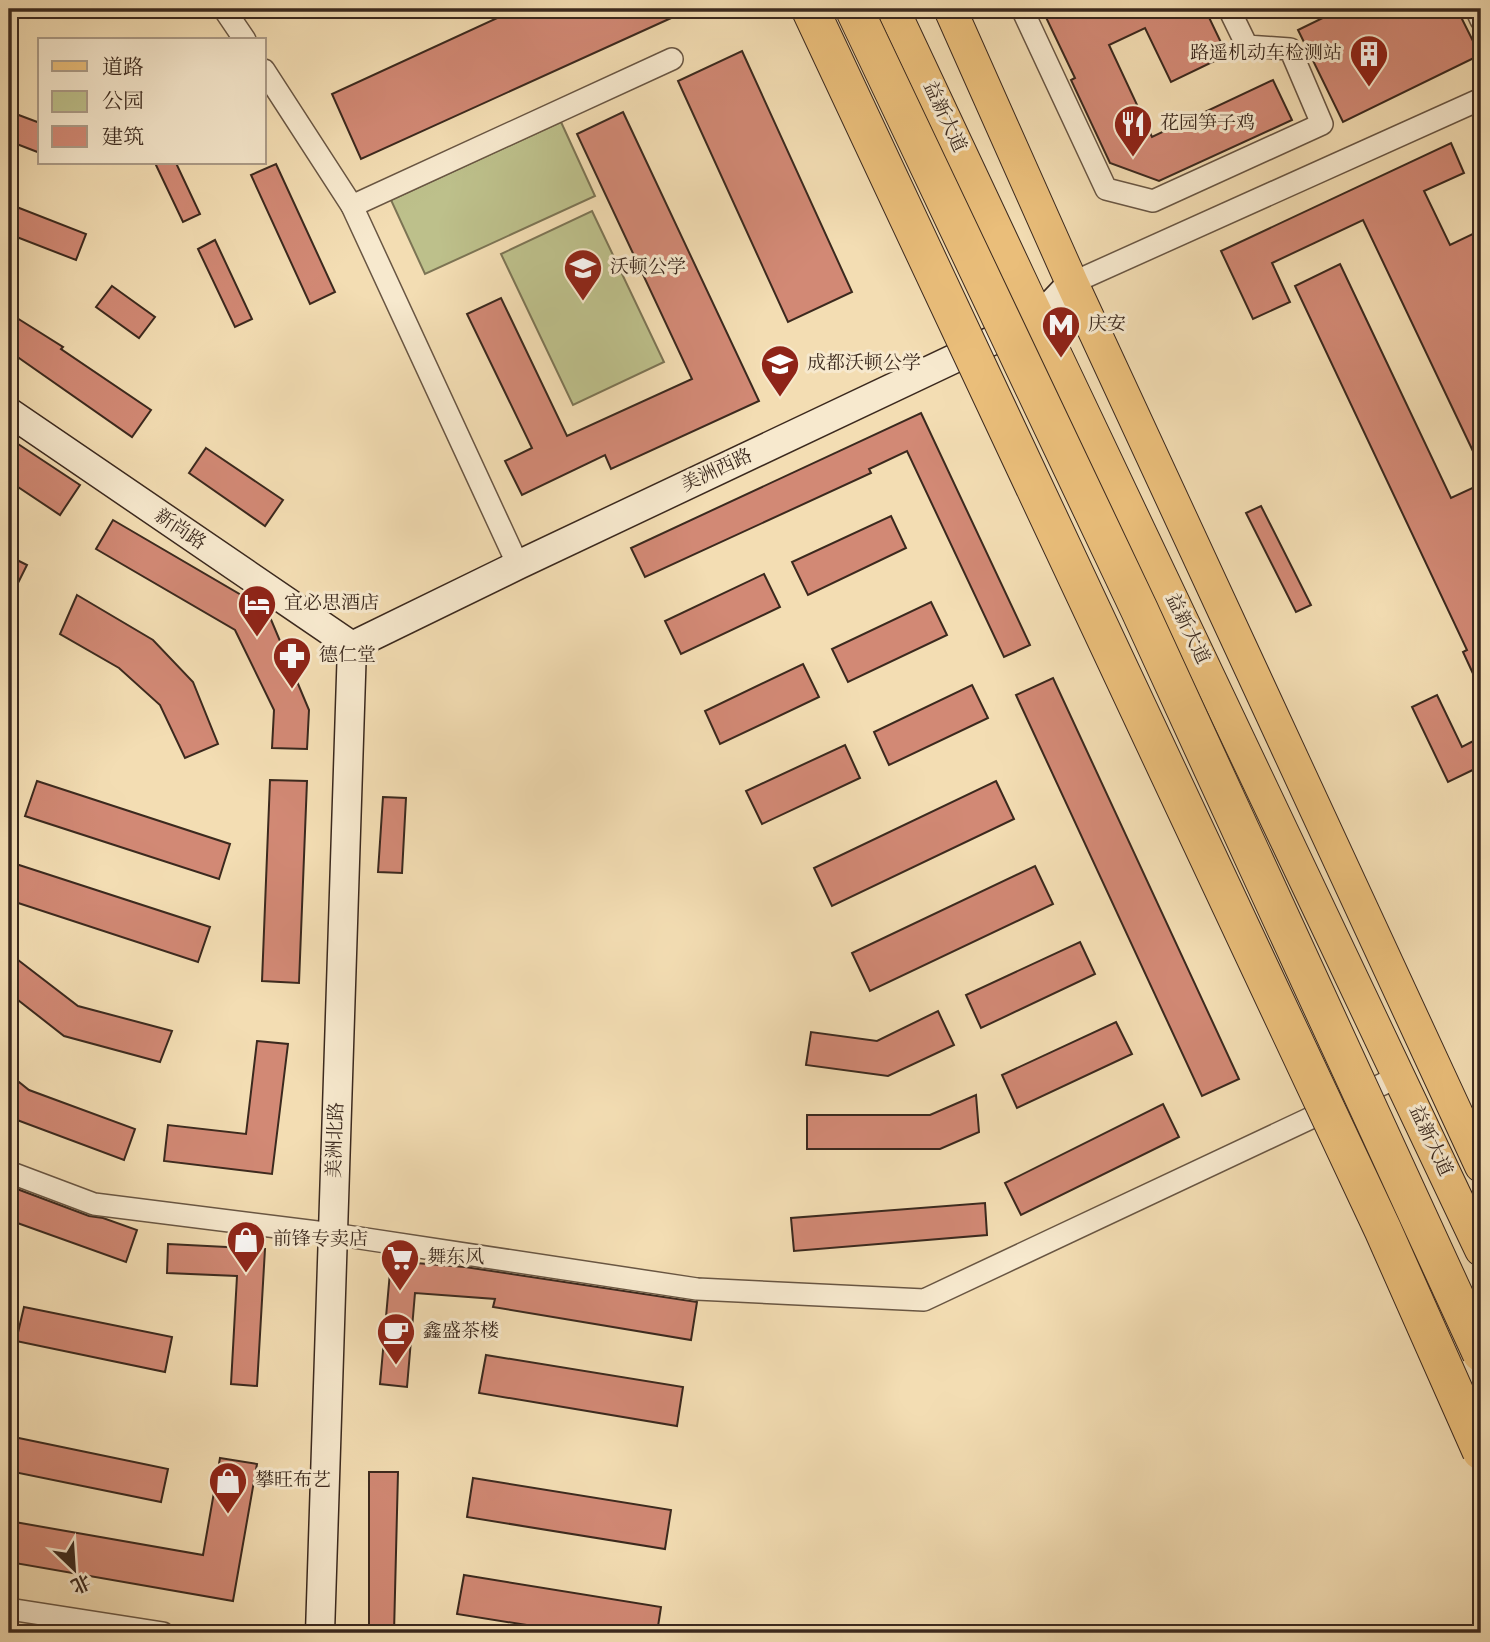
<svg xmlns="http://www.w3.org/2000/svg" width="1490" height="1642" viewBox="0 0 1490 1642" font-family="Vollkorn,'Noto Serif SC',serif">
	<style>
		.green { fill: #bdc08b; stroke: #7c7454; stroke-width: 2 }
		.building { fill: #d28975; stroke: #3b291e; stroke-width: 2 }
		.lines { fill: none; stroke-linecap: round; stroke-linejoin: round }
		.street-casing { stroke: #695643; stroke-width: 24 }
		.secondary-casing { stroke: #3b291e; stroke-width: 31 }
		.primary-casing { stroke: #3b291e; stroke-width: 34 }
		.street { stroke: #f7e9ce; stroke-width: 21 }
		.secondary { stroke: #f7e9ce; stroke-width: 28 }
		.primary { stroke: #eabe7a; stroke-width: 32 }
		.highway-bridge-casing { stroke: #3b291e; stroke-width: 39; stroke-linecap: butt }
		.highway-bridge { stroke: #eabe7a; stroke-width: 37 }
		.labels { text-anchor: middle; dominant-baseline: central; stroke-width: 6; stroke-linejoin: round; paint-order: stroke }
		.poi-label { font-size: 19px; fill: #3b291e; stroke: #f7e9ce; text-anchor: start }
		.street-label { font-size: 19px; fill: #3b291e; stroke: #f7e9ce }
	</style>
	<rect width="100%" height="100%" fill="#f3ddb3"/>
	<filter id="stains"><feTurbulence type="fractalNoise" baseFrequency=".00286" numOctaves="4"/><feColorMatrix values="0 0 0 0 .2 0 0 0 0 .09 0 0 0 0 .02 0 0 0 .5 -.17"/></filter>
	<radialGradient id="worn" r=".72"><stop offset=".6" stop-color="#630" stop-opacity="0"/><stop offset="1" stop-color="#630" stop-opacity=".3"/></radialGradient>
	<g class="green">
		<path d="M561 122 595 196 425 274 391 200Z"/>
		<path d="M592 211 664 362 573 405 501 254Z"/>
	</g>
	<g class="building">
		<path d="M517 9H691L361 159 332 94Z"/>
		<path d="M1042 9H1205L1227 55 1171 82 1145 28 1109 45 1152 137 1273 80 1292 120 1159 181 1110 163 1071 80 1075 78Z"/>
		<path d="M1341 9H1457L1480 55 1343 122 1298 30Z"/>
		<path d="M742 51 852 292 788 322 678 81Z"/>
		<path d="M623 112 759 401 611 469 605 455 522 495 505 461 532 448 467 314 501 298 567 436 692 379 577 134Z"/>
		<path d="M16 114 40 123V153L9 141V132Z"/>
		<path d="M1451 143 1464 173 1424 191 1450 245 1481 230V468L1363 220 1272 263 1290 302 1253 319 1221 251Z"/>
		<path d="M155 163H176L200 214 183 222Z"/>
		<path d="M276 164 335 292 310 304 251 175Z"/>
		<path d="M9 204 86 234 76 260 9 234Z"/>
		<path d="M215 240 252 319 235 327 198 249Z"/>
		<path d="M1340 264 1451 498 1481 484V691L1463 652 1467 650 1295 286Z"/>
		<path d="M112 286 155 317 139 338 96 307Z"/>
		<path d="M9 313 63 347 61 349 151 410 132 437 9 351Z"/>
		<path d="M921 413 1030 645 1004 657 907 451 869 469 871 473 645 577 631 548Z"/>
		<path d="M9 438 80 485 60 515 9 481Z"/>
		<path d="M206 448 283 500 265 526 189 473Z"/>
		<path d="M1261 506 1311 605 1296 612 1246 513Z"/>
		<path d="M891 516 906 548 808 595 792 562Z"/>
		<path d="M113 520 267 610 309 710 307 749 272 748 274 710 235 630 96 549Z"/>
		<path d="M9 556 27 565 9 601Z"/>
		<path d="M764 574 780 607 681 654 665 621Z"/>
		<path d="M77 595 153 640 193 682 218 744 185 758 160 705 119 668 60 634Z"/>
		<path d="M931 602 947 635 848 682 832 649Z"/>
		<path d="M803 664 819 697 720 744 705 711Z"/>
		<path d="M1053 678 1239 1079 1202 1096 1016 695Z"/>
		<path d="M972 685 988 718 889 765 874 732Z"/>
		<path d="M1437 695 1462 747 1481 737V766L1448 782 1412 707Z"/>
		<path d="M845 745 860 778 762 824 746 791Z"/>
		<path d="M270 780 307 781 299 983 262 981Z"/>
		<path d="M37 781 230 844 219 879 25 816Z"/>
		<path d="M996 781 1014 819 832 906 814 868Z"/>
		<path d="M383 797 406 798 402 873 378 872Z"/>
		<path d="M16 864 210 927 198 962 9 900V885Z"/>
		<path d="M1035 866 1053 904 870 991 852 953Z"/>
		<path d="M1080 942 1095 974 981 1028 966 995Z"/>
		<path d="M9 953 78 1006 172 1031 160 1062 64 1036 9 993Z"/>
		<path d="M938 1011 954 1045 888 1076 806 1065 811 1032 877 1041Z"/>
		<path d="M1116 1022 1132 1054 1017 1108 1002 1075Z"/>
		<path d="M257 1041 288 1044 272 1174 164 1161 168 1125 246 1134Z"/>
		<path d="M9 1074 29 1090 135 1129 124 1160 9 1117Z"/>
		<path d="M976 1095 979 1132 940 1149H807V1115H930Z"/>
		<path d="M1163 1104 1179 1137 1021 1215 1005 1183Z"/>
		<path d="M9 1186 89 1216 103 1218 137 1230 126 1262 9 1220Z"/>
		<path d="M985 1203 987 1235 794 1251 791 1218Z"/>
		<path d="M168 1244 265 1249 257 1386 231 1384 237 1276 167 1273Z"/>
		<path d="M391 1261 465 1267 697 1302 691 1340 493 1307 495 1299 415 1293 407 1387 380 1384Z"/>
		<path d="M24 1307 172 1337 165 1372 16 1341Z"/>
		<path d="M486 1355 683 1387 677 1426 479 1393Z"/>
		<path d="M9 1436 168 1469 161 1502 9 1471Z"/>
		<path d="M220 1458 257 1464 233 1601 9 1562V1521L203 1555Z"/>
		<path d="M369 1472H398L394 1633H369Z"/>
		<path d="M473 1478 671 1510 665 1549 467 1517Z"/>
		<path d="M464 1575 661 1607 657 1633H577L457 1614Z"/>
	</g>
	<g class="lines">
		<g class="street-casing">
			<g id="street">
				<path d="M224 9 245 40"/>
				<path d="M1022 9 1106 189 1153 201 1322 124 1290 49 1247 46 1229 9"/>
				<path d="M1476 9 1481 20"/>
				<path d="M264 70 352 206 518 565"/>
				<path d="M352 206 672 59"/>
				<path d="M1072 283 1481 99"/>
				<path d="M9 1172 94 1204 333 1234 697 1289 924 1300 1400 1076"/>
				<path d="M9 1609 163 1633"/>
			</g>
		</g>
		<g class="secondary-casing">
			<g id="secondary">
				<path d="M9 412 352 646"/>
				<path d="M352 646 518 565 1038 319 1072 283"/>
				<path d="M320 1633 352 646"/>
			</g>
		</g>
		<g class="primary-casing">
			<g id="primary">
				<path d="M893 9C1086 424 1287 835 1481 1250"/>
				<path d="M950 9 1072 283 1481 1166"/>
			</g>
		</g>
		<use href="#street" class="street"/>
		<use href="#secondary" class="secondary"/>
		<use href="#primary" class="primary"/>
		<g class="highway-bridge-casing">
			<g id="highway-bridge">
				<path d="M810 9 1383 1230 1481 1451"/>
				<path d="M854 9 1139 609 1481 1353"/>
			</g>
		</g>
		<use href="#highway-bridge" class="highway-bridge"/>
	</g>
	<defs>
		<g id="building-pin" transform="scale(2.0125)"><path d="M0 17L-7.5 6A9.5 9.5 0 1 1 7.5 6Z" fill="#8f2418" stroke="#f7e9ce"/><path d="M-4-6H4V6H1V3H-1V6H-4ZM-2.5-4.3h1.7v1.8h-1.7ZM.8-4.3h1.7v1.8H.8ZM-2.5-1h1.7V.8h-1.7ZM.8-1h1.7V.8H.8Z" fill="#fff"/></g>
		<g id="restaurant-pin" transform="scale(2.0125)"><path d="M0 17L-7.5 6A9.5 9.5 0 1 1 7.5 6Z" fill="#8f2418" stroke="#f7e9ce"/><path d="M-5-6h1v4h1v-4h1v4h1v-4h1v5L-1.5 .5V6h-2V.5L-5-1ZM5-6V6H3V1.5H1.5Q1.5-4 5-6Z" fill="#fff"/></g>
		<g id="school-pin" transform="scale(2.0125)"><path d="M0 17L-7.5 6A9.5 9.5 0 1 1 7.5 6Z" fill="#8f2418" stroke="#f7e9ce"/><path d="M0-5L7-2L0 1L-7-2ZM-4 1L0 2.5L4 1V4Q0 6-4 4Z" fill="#fff"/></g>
		<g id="metro-pin" transform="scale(2.0125)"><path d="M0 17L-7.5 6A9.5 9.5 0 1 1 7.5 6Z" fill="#8f2418" stroke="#f7e9ce"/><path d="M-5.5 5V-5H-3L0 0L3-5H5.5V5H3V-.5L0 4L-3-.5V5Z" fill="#fff"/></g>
		<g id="hotel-pin" transform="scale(2.0125)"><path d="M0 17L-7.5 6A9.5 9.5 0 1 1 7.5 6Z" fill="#8f2418" stroke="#f7e9ce"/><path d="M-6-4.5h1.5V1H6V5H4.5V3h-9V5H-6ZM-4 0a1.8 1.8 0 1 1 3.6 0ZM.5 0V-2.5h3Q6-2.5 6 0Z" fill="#fff"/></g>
		<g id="pharmacy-pin" transform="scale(2.0125)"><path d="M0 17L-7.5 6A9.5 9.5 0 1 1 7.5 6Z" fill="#8f2418" stroke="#f7e9ce"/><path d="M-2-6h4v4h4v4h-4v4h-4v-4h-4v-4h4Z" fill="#fff"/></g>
		<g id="shop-pin" transform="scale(2.0125)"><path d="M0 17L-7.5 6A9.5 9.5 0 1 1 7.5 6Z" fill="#8f2418" stroke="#f7e9ce"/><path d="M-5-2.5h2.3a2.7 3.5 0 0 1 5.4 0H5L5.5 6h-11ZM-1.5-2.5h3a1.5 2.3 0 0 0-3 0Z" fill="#fff"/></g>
		<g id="supermarket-pin" transform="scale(2.0125)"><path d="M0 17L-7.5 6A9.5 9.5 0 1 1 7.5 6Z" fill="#8f2418" stroke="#f7e9ce"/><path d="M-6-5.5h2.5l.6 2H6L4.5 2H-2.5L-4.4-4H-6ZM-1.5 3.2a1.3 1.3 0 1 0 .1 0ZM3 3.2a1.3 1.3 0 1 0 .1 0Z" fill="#fff"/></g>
		<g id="cafe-pin" transform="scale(2.0125)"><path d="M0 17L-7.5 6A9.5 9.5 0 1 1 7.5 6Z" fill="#8f2418" stroke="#f7e9ce"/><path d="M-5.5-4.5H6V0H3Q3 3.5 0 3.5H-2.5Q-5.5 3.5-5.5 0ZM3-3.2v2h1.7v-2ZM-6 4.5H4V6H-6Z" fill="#fff"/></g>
	</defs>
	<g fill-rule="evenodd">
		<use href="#building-pin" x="1369" y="54"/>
		<use href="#restaurant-pin" x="1133" y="124"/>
		<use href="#school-pin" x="583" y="268"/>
		<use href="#metro-pin" x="1061" y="325"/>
		<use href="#school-pin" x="780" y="364"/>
		<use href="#hotel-pin" x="257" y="604"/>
		<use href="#pharmacy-pin" x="292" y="656"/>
		<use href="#shop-pin" x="246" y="1240"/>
		<use href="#supermarket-pin" x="400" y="1258"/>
		<use href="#cafe-pin" x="396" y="1332"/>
		<use href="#shop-pin" x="228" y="1481"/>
	</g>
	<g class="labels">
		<g class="poi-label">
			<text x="1342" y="54" text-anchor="end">路遥机动车检测站</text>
			<text x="1160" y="124">花园笋子鸡</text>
			<text x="610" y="268">沃顿公学</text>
			<text x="1088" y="325">庆安</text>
			<text x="807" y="364">成都沃顿公学</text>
			<text x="284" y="604">宜必思酒店</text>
			<text x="319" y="656">德仁堂</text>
			<text x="273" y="1240">前锋专卖店</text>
			<text x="427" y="1258">舞东风</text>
			<text x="423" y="1332">鑫盛茶楼</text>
			<text x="255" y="1481">攀旺布艺</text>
		</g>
		<g class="street-label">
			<text transform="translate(944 117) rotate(65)">益新大道</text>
			<text transform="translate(717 471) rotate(-25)">美洲西路</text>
			<text transform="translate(180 530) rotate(34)">新尚路</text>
			<text transform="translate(1187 629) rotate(64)">益新大道</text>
			<text transform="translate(336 1140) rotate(-88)">美洲北路</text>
			<text transform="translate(1430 1141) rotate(65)">益新大道</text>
		</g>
	</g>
	<rect width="1490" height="1642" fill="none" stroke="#f3ddb3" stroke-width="35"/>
	<rect x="10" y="10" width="1469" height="1621" fill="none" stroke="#3b291e" stroke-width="3.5"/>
	<rect x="18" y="18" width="1455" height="1607" fill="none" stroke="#3b291e" stroke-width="2"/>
	<rect x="38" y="38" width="228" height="126" fill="#f7e9ce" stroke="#ac9c88" stroke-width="2"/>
	<rect x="52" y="61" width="35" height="10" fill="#eabe7a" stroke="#ac9c88" stroke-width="2"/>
	<text x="102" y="74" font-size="21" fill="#3b291e">道路</text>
	<rect x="52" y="91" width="35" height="21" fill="#bdc08b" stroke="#ac9c88" stroke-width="2"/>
	<text x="102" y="108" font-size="21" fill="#3b291e">公园</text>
	<rect x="52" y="126" width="35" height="21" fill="#d28975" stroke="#ac9c88" stroke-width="2"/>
	<text x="102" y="144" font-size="21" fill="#3b291e">建筑</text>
	<g transform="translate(74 1569) rotate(155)" stroke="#f7e9ce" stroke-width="5" paint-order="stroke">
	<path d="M0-5L12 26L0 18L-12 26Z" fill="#3b291e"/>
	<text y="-10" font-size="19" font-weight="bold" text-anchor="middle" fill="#3b291e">北</text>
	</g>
	<rect width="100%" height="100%" filter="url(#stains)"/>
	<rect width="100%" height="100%" fill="url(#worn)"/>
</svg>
